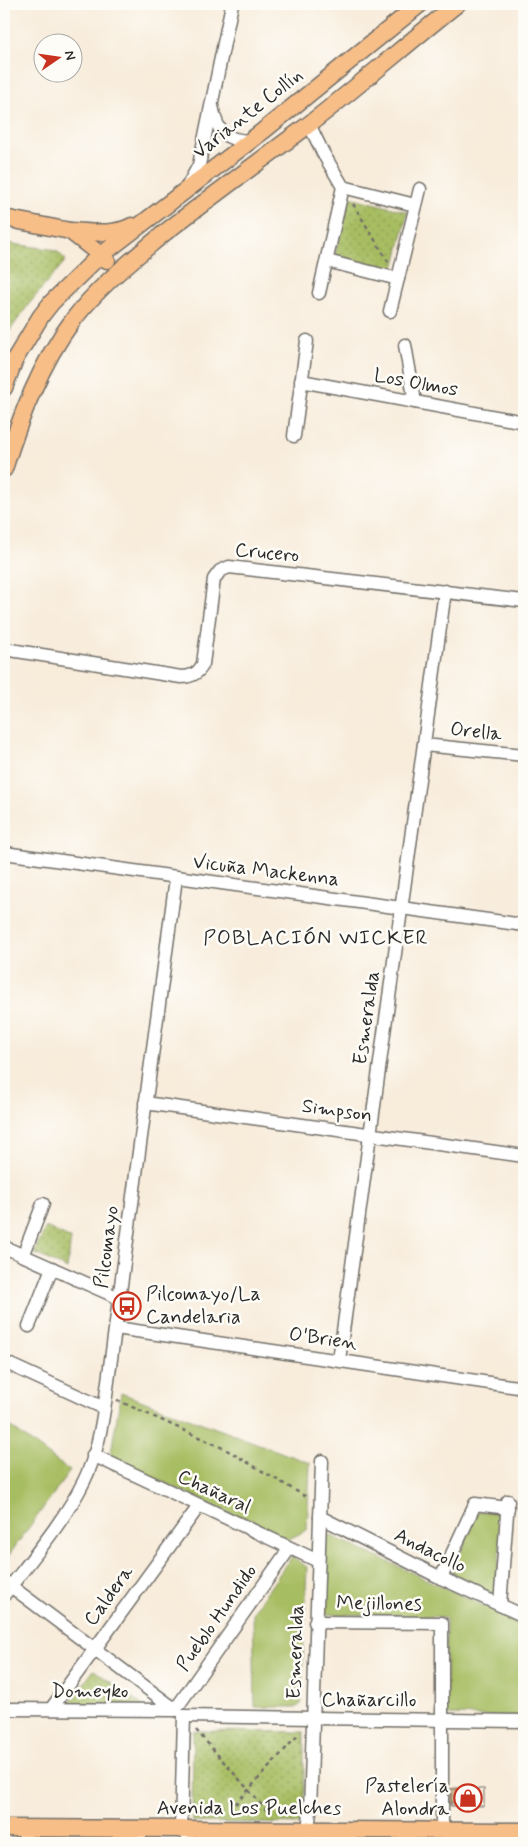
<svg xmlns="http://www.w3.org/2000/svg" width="528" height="1847" viewBox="0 0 528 1847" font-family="Mynerve,sans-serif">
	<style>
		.grass { fill: #a7bd62; stroke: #697446 }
		.park { fill: url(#park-dots); stroke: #697446 }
		.building { fill: url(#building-cross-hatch) }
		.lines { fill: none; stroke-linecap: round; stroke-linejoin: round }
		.minor-casing { stroke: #736f69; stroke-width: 15 }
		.major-casing { stroke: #736f69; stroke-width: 19 }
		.path { stroke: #736f69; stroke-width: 2.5; stroke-dasharray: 4 4; stroke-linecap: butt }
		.minor { stroke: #fff; stroke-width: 12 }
		.major { stroke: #f7be88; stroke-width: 16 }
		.labels { text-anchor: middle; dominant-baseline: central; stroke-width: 5; stroke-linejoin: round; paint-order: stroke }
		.street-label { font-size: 20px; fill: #2b2b2b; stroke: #fdfcf7 }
		.poi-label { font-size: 20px; fill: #2b2b2b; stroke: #fdfcf7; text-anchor: start }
		.neighbourhood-label { font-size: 21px; letter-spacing: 1px; fill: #2b2b2b; stroke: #fdfcf7 }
	</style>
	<defs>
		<pattern id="park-dots" width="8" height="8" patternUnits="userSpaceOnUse" patternTransform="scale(1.25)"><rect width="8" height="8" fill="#a7bd62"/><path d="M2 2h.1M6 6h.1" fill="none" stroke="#889a51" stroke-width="1.8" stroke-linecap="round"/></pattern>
		<pattern id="building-cross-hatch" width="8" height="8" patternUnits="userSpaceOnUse" patternTransform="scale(1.25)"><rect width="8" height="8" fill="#c69d6c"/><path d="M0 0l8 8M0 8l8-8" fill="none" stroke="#a18059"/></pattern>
	</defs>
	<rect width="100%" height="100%" fill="#fdfcf7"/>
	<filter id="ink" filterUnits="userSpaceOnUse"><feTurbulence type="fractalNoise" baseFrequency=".02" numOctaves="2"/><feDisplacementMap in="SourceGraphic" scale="10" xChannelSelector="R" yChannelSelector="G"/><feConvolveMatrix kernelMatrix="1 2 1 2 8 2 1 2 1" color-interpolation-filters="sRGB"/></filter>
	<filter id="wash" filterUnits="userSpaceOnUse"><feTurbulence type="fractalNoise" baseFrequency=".0096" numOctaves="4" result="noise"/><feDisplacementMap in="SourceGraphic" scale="20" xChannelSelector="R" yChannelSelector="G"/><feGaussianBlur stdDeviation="1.12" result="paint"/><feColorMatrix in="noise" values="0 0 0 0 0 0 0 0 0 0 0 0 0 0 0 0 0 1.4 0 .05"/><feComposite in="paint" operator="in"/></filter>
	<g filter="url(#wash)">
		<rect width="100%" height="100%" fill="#f8ecdb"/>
		<g class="grass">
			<path d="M121 1393 310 1463 307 1530 287 1540 110 1458Z"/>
			<path d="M4 1422 70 1471 4 1562Z"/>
			<path d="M478 1511 503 1514 496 1595 452 1573Z"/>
			<path d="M325 1533 524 1624V1717L446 1715V1617L322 1614Z"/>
			<path d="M292 1556 307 1567 301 1704 297 1707H255L253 1612Z"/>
		</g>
		<g class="park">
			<path d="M350 197 408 212 393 273 334 258Z"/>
			<path d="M4 243 51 249 58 252 66 260 29 304 4 339Z"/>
			<path d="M46 1227 71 1239 67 1269 34 1253Z"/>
			<path d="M94 1670 150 1711H63Z"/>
			<path d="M193 1731 304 1732V1824L192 1822Z"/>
		</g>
		<g id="blocks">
			<rect class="building" x="451" y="1789" width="33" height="17"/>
		</g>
	</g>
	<g filter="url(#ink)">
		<use href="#blocks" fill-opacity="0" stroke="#736f69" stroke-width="1"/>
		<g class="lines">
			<g class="minor-casing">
				<g id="minor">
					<path d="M212 106C217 132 224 140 250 141"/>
					<path d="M309 124 323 153 343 187 415 205"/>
					<path d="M187 187 199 165 232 4"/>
					<path d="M327 261 398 279"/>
					<path d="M319 293 343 187"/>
					<path d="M390 311 420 189"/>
					<path d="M405 345 415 402"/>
					<path d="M301 381 524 422"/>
					<path d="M294 436 307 341"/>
					<path d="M4 649 181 677C191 677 198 674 203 664L214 579 220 571 229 567 524 601"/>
					<path d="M424 745 524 755"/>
					<path d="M4 853 524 925"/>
					<path d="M145 1103 524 1156"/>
					<path d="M4 1247 119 1298"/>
					<path d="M23 1256 43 1204"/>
					<path d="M29 1326 52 1268"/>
					<path d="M116 1328 524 1388"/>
					<path d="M339 1360 445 591"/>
					<path d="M4 1362 104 1408"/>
					<path d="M93 1455 318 1561"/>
					<path d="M320 1517 441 1578 524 1616"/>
					<path d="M441 1578 475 1504 508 1508"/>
					<path d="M4 1581 176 1710"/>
					<path d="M4 1595C30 1561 65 1520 84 1481 97 1455 102 1425 106 1396L176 878"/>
					<path d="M500 1605 508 1501"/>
					<path d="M315 1622 442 1623V1831"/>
					<path d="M4 1709 175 1710 289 1549"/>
					<path d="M51 1709 199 1506"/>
					<path d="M184 1716 524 1721"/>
					<path d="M25 1828V1843"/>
					<path d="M140 1829V1843"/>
					<path d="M181 1829 184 1716"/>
					<path d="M187 1843 189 1829"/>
					<path d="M307 1843 310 1811 322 1461"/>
				</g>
			</g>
			<g class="major-casing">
				<g id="major">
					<path d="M4 218 70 231 107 260"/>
					<path d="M70 231C91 232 113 236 132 226"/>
					<path d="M4 388 15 359 41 316 52 302 96 259 263 131 420 4"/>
					<path d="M4 469C20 418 40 364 73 320 99 286 131 261 163 234 208 199 253 166 299 132 353 91 404 46 457 4"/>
					<path d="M4 1828 524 1831"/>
				</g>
			</g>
			<g class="path">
				<path d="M353 204 389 263"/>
				<path d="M117 1400 225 1449 308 1498"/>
				<path d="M196 1730 266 1810"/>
				<path d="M230 1810 300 1733"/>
			</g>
			<use href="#minor" class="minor"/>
			<use href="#major" class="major"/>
		</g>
	</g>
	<defs>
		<g id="bus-ring" transform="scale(1.4375)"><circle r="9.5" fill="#fdfcf7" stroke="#c8321e" stroke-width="1.5"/><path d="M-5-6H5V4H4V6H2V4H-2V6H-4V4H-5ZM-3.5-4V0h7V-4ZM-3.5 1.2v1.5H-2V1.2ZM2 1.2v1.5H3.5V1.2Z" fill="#c8321e"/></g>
		<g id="shop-ring" transform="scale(1.4375)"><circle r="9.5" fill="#fdfcf7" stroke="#c8321e" stroke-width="1.5"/><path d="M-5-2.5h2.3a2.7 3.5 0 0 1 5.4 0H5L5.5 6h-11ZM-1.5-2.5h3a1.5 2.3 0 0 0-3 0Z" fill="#c8321e"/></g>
	</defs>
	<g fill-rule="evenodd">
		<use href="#bus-ring" x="127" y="1306"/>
		<use href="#shop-ring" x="468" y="1798"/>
	</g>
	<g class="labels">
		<g class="street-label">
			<text transform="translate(248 114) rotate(-38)">Variante Collín</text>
			<text transform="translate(416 383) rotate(10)">Los Olmos</text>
			<text transform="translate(267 553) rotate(5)">Crucero</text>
			<text transform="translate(476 732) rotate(6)">Orella</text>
			<text transform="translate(266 871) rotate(7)">Vicuña Mackenna</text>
			<text transform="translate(367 1018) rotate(-82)">Esmeralda</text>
			<text transform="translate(337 1111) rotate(8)">Simpson</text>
			<text transform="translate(107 1247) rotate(-82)">Pilcomayo</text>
			<text transform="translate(323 1339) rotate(8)">O'Brien</text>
			<text transform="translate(214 1492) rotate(25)">Chañaral</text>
			<text transform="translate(430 1551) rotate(26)">Andacollo</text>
			<text transform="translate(109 1596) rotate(-54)">Caldera</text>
			<text transform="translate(379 1604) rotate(1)">Mejillones</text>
			<text transform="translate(217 1618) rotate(-55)">Pueblo Hundido</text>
			<text transform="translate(296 1652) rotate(-88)">Esmeralda</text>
			<text x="90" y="1691">Domeyko</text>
			<text x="369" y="1700">Chañarcillo</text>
			<text x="249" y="1808">Avenida Los Puelches</text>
		</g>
		<g class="poi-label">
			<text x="146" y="1294">Pilcomayo/La<tspan x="146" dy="23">Candelaria</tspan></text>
			<text x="449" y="1786" text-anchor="end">Pastelería<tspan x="449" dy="23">Alondra</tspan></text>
		</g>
		<g class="neighbourhood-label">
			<text x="316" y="938">POBLACIÓN WICKER</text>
		</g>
	</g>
	<rect width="528" height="1847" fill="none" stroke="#fdfcf7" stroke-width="20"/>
	<g transform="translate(58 58) rotate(77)"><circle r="24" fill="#fdfcf7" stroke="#a9a8a5"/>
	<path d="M0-4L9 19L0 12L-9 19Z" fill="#c8321e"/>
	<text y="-8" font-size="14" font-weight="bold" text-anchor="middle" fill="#2b2b2b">N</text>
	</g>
</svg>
